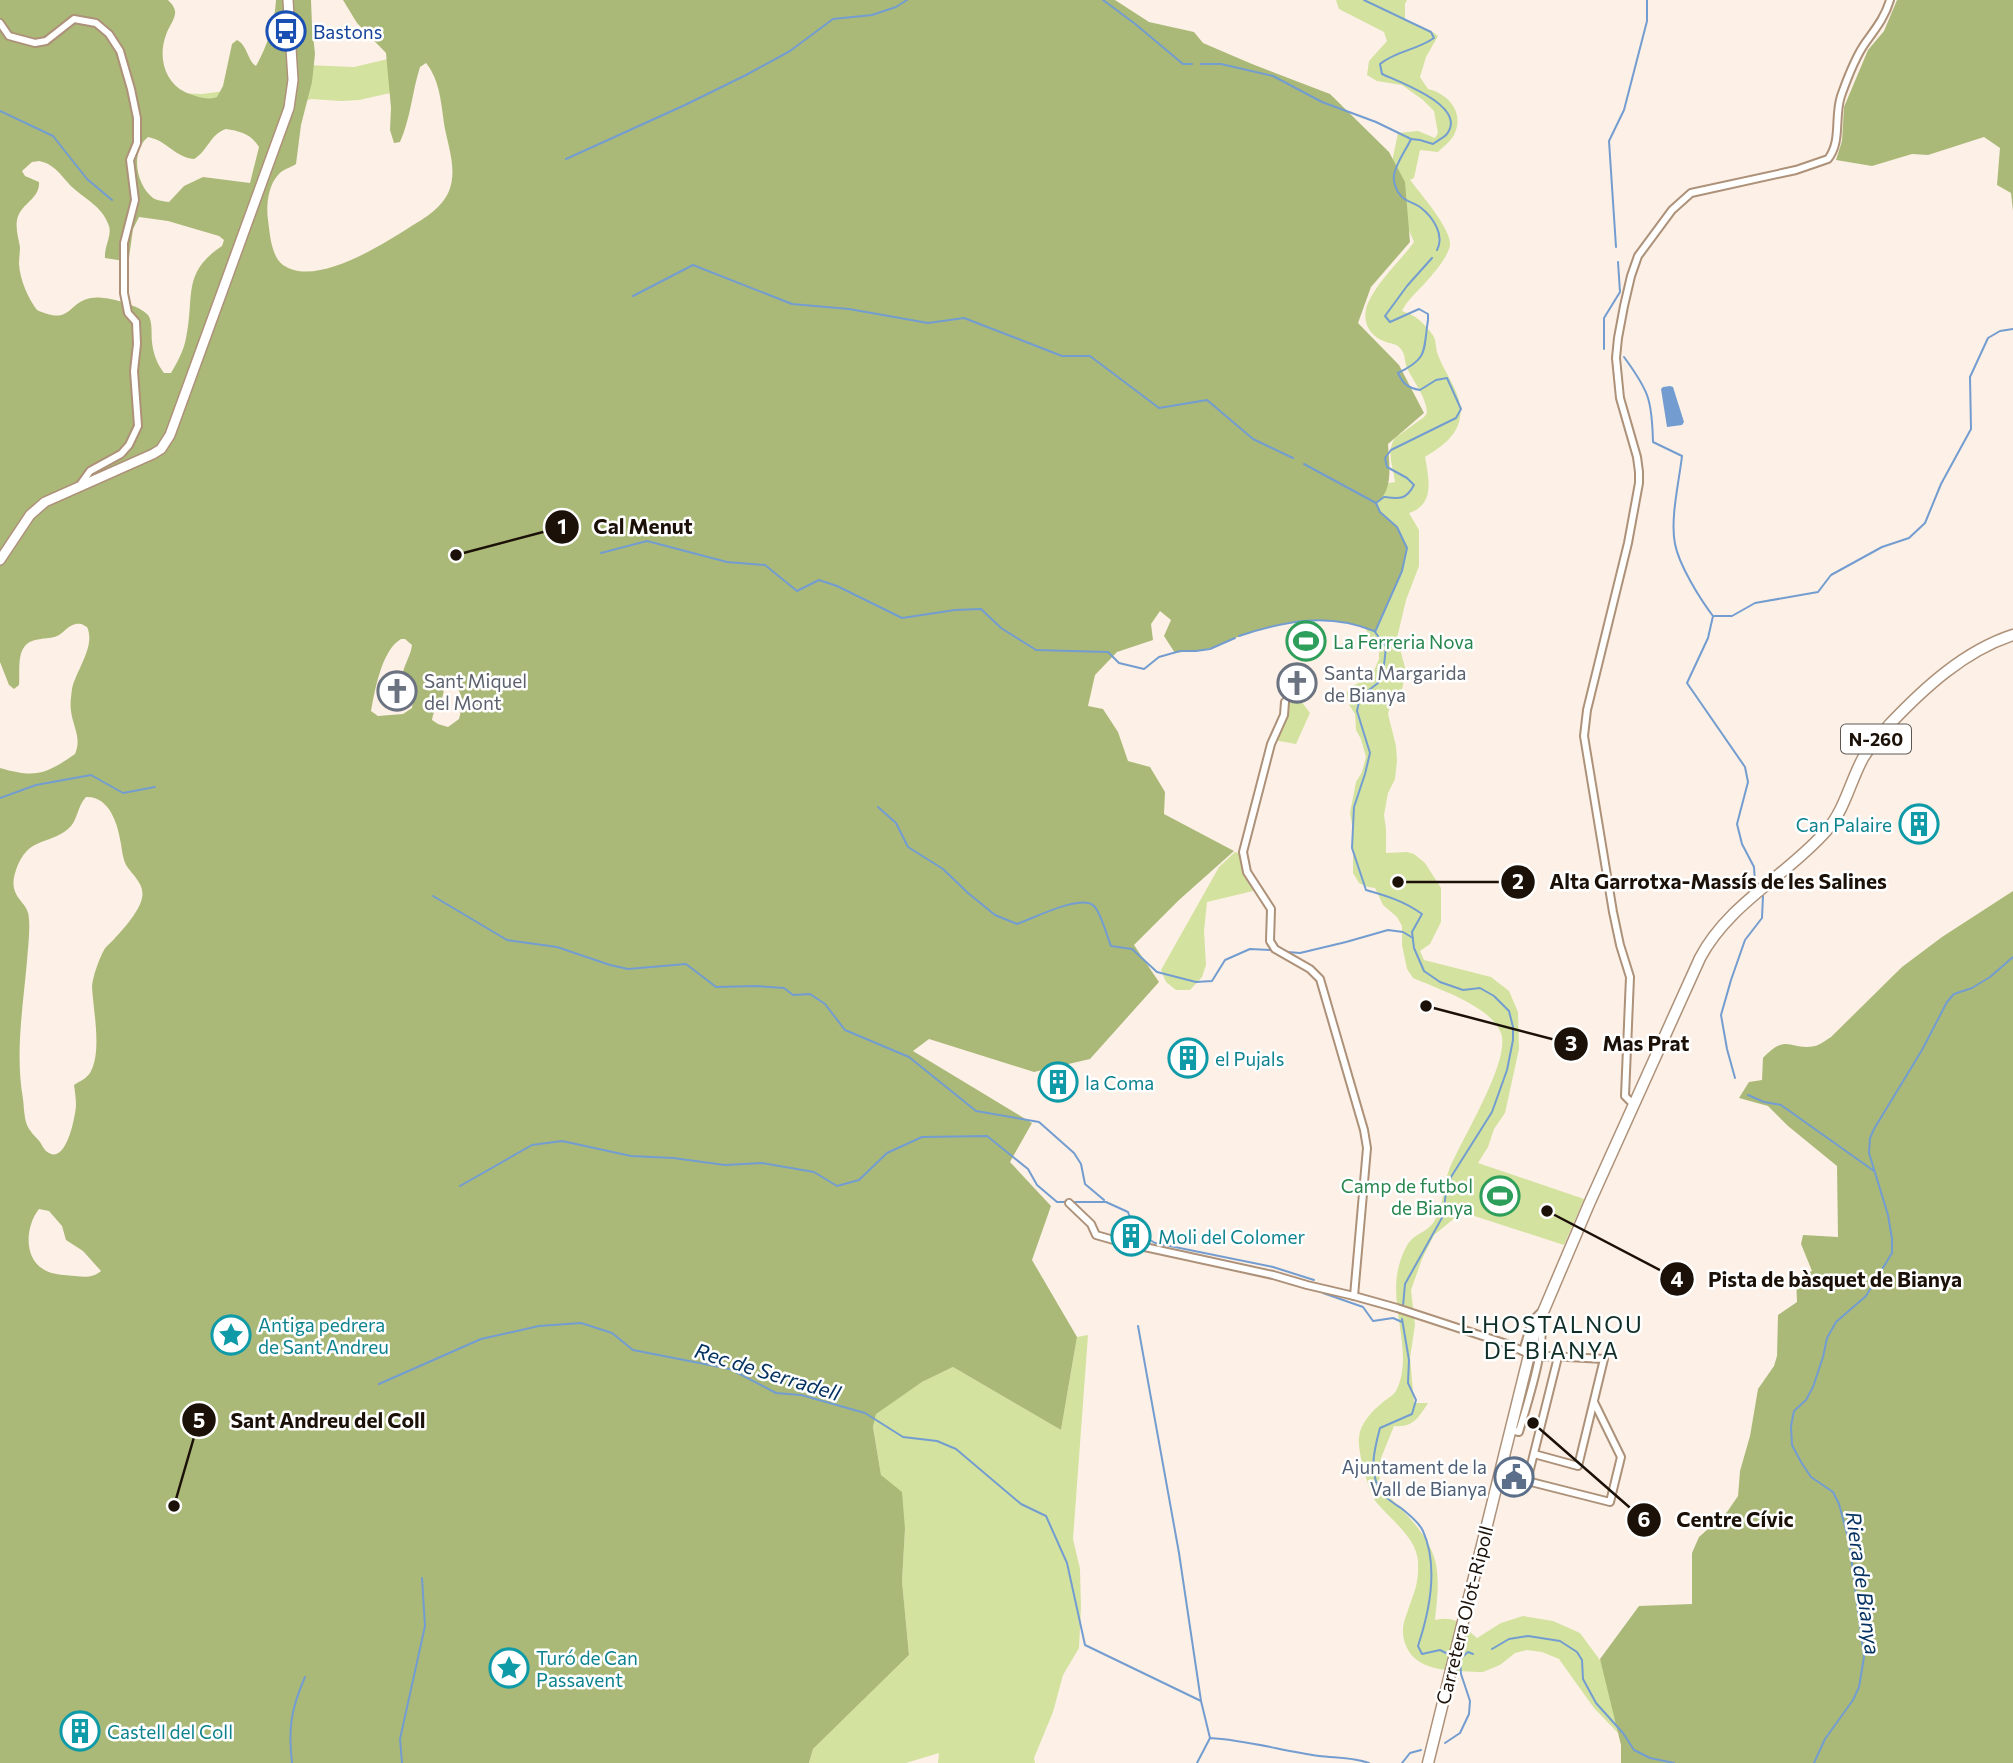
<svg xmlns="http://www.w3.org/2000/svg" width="2013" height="1763" viewBox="0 0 2013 1763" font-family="Commissioner,sans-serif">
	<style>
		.green { fill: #d3e29f }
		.forest { fill: #abb978; fill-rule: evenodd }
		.water { fill: #739dd0 }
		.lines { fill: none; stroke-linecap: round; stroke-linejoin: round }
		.stream { stroke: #739dd0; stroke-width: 2 }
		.street-casing { stroke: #ad9179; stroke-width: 10 }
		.secondary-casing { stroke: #ad9179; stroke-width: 12 }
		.primary-casing { stroke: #ad9179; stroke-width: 13 }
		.street { stroke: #fff; stroke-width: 6 }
		.secondary { stroke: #fff; stroke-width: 9 }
		.primary { stroke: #fff; stroke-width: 10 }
		.labels { text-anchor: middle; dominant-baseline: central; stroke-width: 5; stroke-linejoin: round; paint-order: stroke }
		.shield { fill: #fff; stroke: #5f5852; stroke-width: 2 }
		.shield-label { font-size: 18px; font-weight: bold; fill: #1b1108 }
		.transit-label { font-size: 19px; fill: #164399; stroke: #fff; text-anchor: start }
		.leisure-label { font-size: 19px; fill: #27864d; stroke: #fff; text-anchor: start }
		.worship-label { font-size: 19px; fill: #5b616d; stroke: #fff; text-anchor: start }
		.culture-label { font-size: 19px; fill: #0d838f; stroke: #fff; text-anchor: start }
		.service-label { font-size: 19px; fill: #4e5e75; stroke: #fff; text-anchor: end }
		.street-label { font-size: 19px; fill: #1b1108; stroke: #fff }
		.water-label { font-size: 21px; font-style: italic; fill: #053261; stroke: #fff }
		.quarter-label { font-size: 23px; letter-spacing: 2px; fill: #102f28; stroke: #fff }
		.leader { fill: none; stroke: #1b1108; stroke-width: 2.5 }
		.callout-dot { fill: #1b1108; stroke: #fff; stroke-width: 2.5 }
		.mark-label { font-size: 21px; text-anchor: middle; font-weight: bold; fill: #fff }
		.callout-label { font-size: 21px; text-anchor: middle; font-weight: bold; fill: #1b1108; stroke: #fff; stroke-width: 5; stroke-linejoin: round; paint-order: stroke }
	</style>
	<rect width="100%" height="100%" fill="#fdf0e6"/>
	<g class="green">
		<path d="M1336 0H1407L1405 4V19C1417 28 1428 27 1438 36L1426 57 1420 77 1428 89C1449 94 1465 113 1454 135 1451 141 1443 147 1438 152L1420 150 1414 178 1410 180C1420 193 1452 230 1450 245 1448 257 1434 273 1426 282 1417 292 1408 299 1402 311 1415 315 1423 322 1432 334 1437 340 1435 348 1438 355 1446 377 1466 397 1459 422 1454 439 1439 448 1425 457 1429 479 1435 505 1409 513L1419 530V566L1406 600 1397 638 1406 671 1401 694 1390 706 1388 714 1396 746 1397 761 1395 779 1388 793 1384 815 1386 829V853L1407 852 1414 854 1425 863 1441 888V922L1430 944 1420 951 1424 960 1491 977 1509 991 1518 1012 1519 1049 1505 1113 1494 1129 1488 1147 1478 1163 1584 1199 1564 1245 1462 1212 1434 1235 1422 1259 1411 1290 1415 1325 1410 1358 1414 1403H1428C1419 1417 1413 1428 1394 1426L1381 1458 1379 1487C1399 1507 1427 1531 1435 1560 1440 1580 1437 1601 1435 1620 1457 1615 1462 1625 1477 1638L1501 1623 1523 1616 1553 1621 1580 1633 1619 1686 1621 1736 1594 1708 1559 1659 1542 1652 1527 1650 1515 1653 1500 1665 1483 1672H1478C1454 1670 1419 1673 1407 1648 1401 1635 1402 1626 1407 1613 1414 1592 1419 1585 1418 1562 1417 1538 1391 1520 1377 1503 1369 1494 1357 1450 1359 1437 1360 1424 1372 1411 1382 1403 1387 1398 1394 1396 1397 1389 1415 1349 1385 1302 1401 1259 1403 1253 1407 1244 1411 1240 1418 1233 1430 1230 1435 1220 1444 1205 1443 1186 1449 1170 1461 1140 1511 1061 1501 1033 1491 1006 1438 989 1413 978L1407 969 1402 945V926L1397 917 1383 905 1375 888 1368 887 1359 883 1353 873V830L1350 813 1356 782 1362 772 1366 757 1361 739 1356 730 1355 714 1348 703 1347 692 1354 685 1371 678 1379 659V647L1367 633 1365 622 1373 486 1395 482C1393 467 1386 451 1395 438L1424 417 1427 413C1426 396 1414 383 1407 368 1404 361 1406 354 1400 348 1396 343 1391 344 1386 342 1368 336 1361 320 1368 303 1379 279 1399 263 1414 242L1388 181 1398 133 1418 131 1435 138 1438 133 1434 111 1423 100 1402 85 1377 81 1367 75 1369 61 1387 41 1384 32 1339 9Z"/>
		<path d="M388 59 395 92 359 100 341 101 311 99 286 107 0 86 202 94 247 88 307 65 354 67Z"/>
		<path d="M1288 694 1298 697 1310 713 1296 744 1274 740 1286 713Z"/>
		<path d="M1235 852 1240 854 1242 867 1253 891 1207 902 1204 931 1206 965 1202 977 1190 990H1176L1166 982 1161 970 1219 867Z"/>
		<path d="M1088 1335 1073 1539 1080 1569 1081 1607 1079 1648 1063 1675 1053 1712 1034 1758 1035 1763H938L939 1753 906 1763H809L813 1749 909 1655 902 1581 905 1529 881 1475 873 1427 876 1413 922 1382 953 1367 1061 1430 1077 1337Z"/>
	</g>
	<g class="forest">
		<path d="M0 0H168C172 4 176 9 175 14 174 21 168 28 166 35 158 56 164 82 185 92 194 96 207 101 217 97L223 86 232 44 237 40C248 46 247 60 256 66 267 47 275 22 276 0H311L312 25 315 54 312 82 301 125 296 164C290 168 283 169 278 175 268 186 266 206 268 220 270 234 271 256 283 265 316 288 383 244 410 227 425 218 442 208 449 191 457 171 449 149 445 129 441 106 441 82 426 63L420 67C412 92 411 117 400 142L394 143 390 130 391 108 386 53 357 23 343 0H1115L1149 22 1194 32 1203 43 1252 64 1330 94 1389 152 1405 182 1410 242 1371 287 1358 323 1399 365 1424 413 1388 444C1389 464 1394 489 1377 503L1380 512 1397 527 1407 548 1402 571 1375 632C1325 611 1282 621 1232 639 1224 642 1216 647 1207 649 1196 652 1185 651 1175 653L1164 636 1171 620 1160 611 1151 624 1153 640 1117 652 1095 675 1088 706 1103 709 1118 732 1128 761 1150 767 1165 792 1164 814 1234 851 1179 900 1134 945 1159 982 1090 1059 1034 1072 929 1039 913 1051 1032 1123 1010 1162 1051 1206 1032 1260 1077 1337 1061 1430 953 1367 922 1382 876 1414 873 1427 881 1475 902 1492 905 1529 902 1581 909 1655 813 1749 809 1763H0V768C35 778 45 775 75 754 82 738 73 727 71 711 70 704 71 697 72 689 76 670 96 646 87 627 82 624 81 623 76 624 68 625 64 633 57 636 47 640 32 637 25 646 17 655 20 674 19 685L14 689 9 685 0 662ZM226 129C240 131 251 134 259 147L250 183 203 177 184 186 169 202C163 201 158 201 153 198 136 185 130 152 148 137 168 141 174 157 194 159 208 151 210 134 226 129ZM39 161C55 164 61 176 72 187 86 200 102 206 109 226 112 236 104 247 105 258L124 261 129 258 133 229 139 217 168 221 219 236 224 240 222 246C181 273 195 297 186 338 184 350 177 363 171 373H164C157 364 153 353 152 342 151 334 153 322 148 315 140 305 104 295 91 298 66 303 72 326 37 310 28 298 20 280 19 264 19 258 20 253 20 247 18 236 14 224 19 214 25 202 40 197 39 182L25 176 22 171 32 162ZM401 639H405L412 645C411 659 395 676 405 690 407 693 411 695 413 699L412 708 403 714 378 716 371 711C375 689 382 650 401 639ZM448 682C464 686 463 705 459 719L448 727 438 724 432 720C434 708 438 708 442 698 445 691 442 688 448 682ZM86 797C110 796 118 825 121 844 122 851 123 859 126 865 133 876 145 884 142 898 140 910 123 930 115 938 112 942 106 946 104 950 99 959 93 976 92 986 93 1009 102 1050 91 1071 88 1078 80 1081 74 1085 75 1092 76 1099 76 1106 75 1117 66 1168 46 1151 43 1148 42 1145 40 1142 35 1136 30 1132 27 1125 24 1117 24 1107 23 1099 15 1053 23 1007 27 961 28 947 30 933 29 919 29 900 6 899 16 870 28 836 47 846 68 829 78 821 77 806 86 797ZM39 1209 49 1211 62 1226 66 1240 83 1251 101 1271C93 1278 85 1277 75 1276 64 1275 52 1275 43 1269 23 1257 26 1225 39 1209Z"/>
		<path d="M1897 0H2013V211L2011 193 1997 185 2000 148 1984 137 1928 155 1912 154 1872 166 1836 160 1842 141 1844 107 1868 50 1884 31Z"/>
		<path d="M2013 891V1763H1621V1745L1600 1659 1639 1606 1692 1604V1553L1699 1537 1727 1512 1738 1496 1740 1471 1750 1436 1758 1389 1774 1366 1777 1356 1778 1315 1797 1302 1796 1277 1812 1271 1801 1244 1803 1235 1838 1237 1837 1166 1788 1126 1768 1106 1739 1098 1749 1082 1762 1080 1763 1058C1787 1032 1790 1051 1815 1046 1820 1045 1826 1040 1831 1037L1902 967 1942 937Z"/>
	</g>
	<path class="water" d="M1670 386 1673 387 1684 422 1682 425 1667 427 1661 389 1663 387Z"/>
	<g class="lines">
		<g class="stream">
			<path d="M1103 0 1134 23 1183 64H1192"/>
			<path d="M1364 0 1431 32 1434 38C1415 51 1398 50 1380 64L1382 74C1399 82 1470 107 1446 135 1443 138 1437 141 1433 144L1420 140 1411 139C1406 150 1396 163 1394 175 1393 181 1396 191 1401 196 1405 201 1414 203 1420 207 1433 217 1445 235 1437 250"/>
			<path d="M1201 64H1221L1273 76 1322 102 1376 122 1411 139"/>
			<path d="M0 111 53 136 87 179 112 200"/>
			<path d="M566 159 685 105 746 75 790 51 833 19 872 15 896 7 907 0"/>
			<path d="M1616 247 1609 141 1624 110 1647 21V0"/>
			<path d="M633 296 693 265 792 304 849 309 928 323 964 318 1062 356H1090L1159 408 1207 400 1253 439 1293 458"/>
			<path d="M1604 349V318L1620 292 1618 262"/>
			<path d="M1624 357C1649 391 1652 400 1653 442L1682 456C1679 482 1670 519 1675 544 1679 565 1700 599 1713 616L1708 638 1687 683 1745 767 1748 782 1737 824 1742 844 1754 867 1755 883"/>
			<path d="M1304 464 1376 503"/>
			<path d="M601 553 647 541 727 562 765 565 797 591 819 580 837 586 902 618 955 610 981 609 1001 628 1036 650 1108 652 1119 663 1144 669 1159 657 1180 651H1196L1210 649 1235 638"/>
			<path d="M1714 616H1732L1755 603 1818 592 1831 575 1882 547 1909 538 1925 523 1941 484 1971 429 1970 377 1988 338 2000 331 2013 329"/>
			<path d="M1239 636C1285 621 1328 612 1374 631"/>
			<path d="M0 798 36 785 91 775 123 793 155 787"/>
			<path d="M878 807 896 823 908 847 943 869 968 893 995 915 1017 924C1032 919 1082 893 1094 906 1101 913 1107 936 1111 946L1132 949 1157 972 1196 982 1212 981 1225 960 1250 949 1270 950"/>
			<path d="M433 896 507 940 557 947 610 965 628 969 686 964 716 987 756 986 784 988 793 995 810 994 825 1004 845 1030 909 1057 976 1111 1039 1122 1074 1153 1081 1164 1085 1184 1104 1200"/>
			<path d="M1287 952 1300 953 1346 942 1388 930 1403 932 1413 938"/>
			<path d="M1735 1078 1727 1049 1721 1015 1731 980 1745 940 1762 918 1763 896"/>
			<path d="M1748 1095 1764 1102 1781 1105 1874 1171"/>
			<path d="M460 1186 532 1145 562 1141 631 1156 673 1158 725 1165 762 1163 814 1172 837 1186 859 1180 887 1153 922 1137 987 1136 1028 1169 1037 1185 1057 1202H1067"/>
			<path d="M1072 1202H1106L1128 1212 1135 1231 1155 1243 1273 1267 1314 1280"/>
			<path d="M1323 1293 1363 1307 1373 1321 1393 1318 1402 1322"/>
			<path d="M1403 1306 1405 1284 1443 1216 1446 1192 1451 1177 1492 1112 1507 1070 1513 1040V1027L1509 1011 1494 996 1480 988 1463 990 1440 982 1424 971 1414 948 1412 932 1422 914C1404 901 1387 896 1366 890L1352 848 1354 807 1365 774 1370 753 1357 711 1360 697 1378 683 1384 665 1386 647 1375 632 1402 571 1407 548 1397 527 1380 512 1376 503 1384 497C1400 499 1406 500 1414 485L1407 478 1387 467 1385 458 1391 450 1456 418 1461 409 1447 378 1436 380 1420 390C1408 388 1403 384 1398 373 1429 358 1423 351 1428 320V314L1419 309 1390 322 1385 316 1407 286 1432 258"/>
			<path d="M1402 1319 1409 1360 1408 1383 1416 1400 1412 1414 1380 1428C1374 1450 1367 1476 1384 1495 1388 1500 1395 1504 1401 1508 1408 1514 1419 1522 1423 1531 1439 1567 1430 1610 1418 1646L1422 1654 1440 1650 1448 1654"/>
			<path d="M1138 1326 1179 1553 1201 1701"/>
			<path d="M379 1384 481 1339 539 1326 581 1323 612 1333 633 1350 730 1369 776 1393 801 1395 865 1413 903 1437 937 1441 956 1449 1021 1504 1046 1516 1067 1563 1085 1645 1201 1701 1210 1738"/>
			<path d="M1492 1649 1509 1639 1528 1636 1560 1641 1577 1652 1582 1660 1583 1679 1596 1703 1623 1733 1634 1750 1650 1758 1674 1763"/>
			<path d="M1445 1743 1460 1733 1469 1714 1470 1701 1461 1674 1460 1659 1468 1652 1473 1654"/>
			<path d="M292 1763C288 1728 291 1709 305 1677"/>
			<path d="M402 1763 400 1739 425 1626 422 1578"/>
			<path d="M1197 1763 1210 1738C1247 1740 1283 1751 1319 1756 1336 1758 1352 1757 1369 1763"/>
			<path d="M1402 1763 1410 1753 1421 1750"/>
			<path d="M1814 1763 1825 1739 1853 1700 1859 1687 1864 1657 1849 1541 1839 1504 1833 1492 1811 1477 1801 1462 1792 1445 1791 1426 1794 1411 1806 1400 1813 1387 1823 1357 1827 1338 1836 1322 1866 1296 1892 1253V1239L1888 1215 1869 1153 1870 1138 1874 1129 1922 1050 1947 1002 1954 994 1972 988 1990 977 2013 957"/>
		</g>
		<g class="street-casing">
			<g id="street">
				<path d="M0 23 9 36 35 43 46 41 74 19 96 23 109 34 120 51 131 89 137 118V143L130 160 135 200 124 243V293L128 313 136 322 137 344 134 371 138 426 129 445 121 454 90 471 80 485"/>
				<path d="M1285 702 1284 715 1271 744 1243 852 1247 872 1271 909 1270 941 1275 949 1310 969 1320 979 1364 1130 1367 1148 1354 1296"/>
				<path d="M1633 1104 1625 1096 1630 977 1620 945 1613 912 1584 736 1587 710 1628 543 1639 483V472L1637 457 1620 398 1616 358 1618 338 1624 306 1631 276 1638 256 1672 210 1691 193 1796 170 1828 159C1842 141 1834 117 1841 96 1847 79 1855 57 1866 42 1876 28 1885 17 1890 0"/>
				<path d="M1069 1203 1091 1224 1096 1235 1117 1241 1273 1275 1307 1285 1354 1296 1397 1308 1507 1344 1529 1354"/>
				<path d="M1523 1351 1532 1321 1540 1313"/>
				<path d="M1528 1356 1536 1358 1549 1356 1604 1359 1578 1466 1534 1454"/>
				<path d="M1558 1357 1527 1481 1610 1502 1621 1457 1594 1402"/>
				<path d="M1510 1430 1519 1432C1525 1411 1550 1336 1539 1320"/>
			</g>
		</g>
		<g class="secondary-casing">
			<path id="secondary" d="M0 560 30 515 45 502 153 454 161 449 170 435 289 108 293 80 288 0"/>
		</g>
		<g class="primary-casing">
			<path id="primary" d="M1428 1763 1535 1331 1589 1204 1700 958C1729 903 1788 875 1827 830 1845 809 1850 782 1863 758 1870 746 1880 736 1889 725 1924 688 1964 651 2013 635"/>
		</g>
		<use href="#street" class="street"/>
		<use href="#secondary" class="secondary"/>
		<use href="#primary" class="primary"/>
	</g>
	<defs>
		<g id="bus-ring" transform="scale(2.0125)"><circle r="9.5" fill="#fff" stroke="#1a4fb4" stroke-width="1.5"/><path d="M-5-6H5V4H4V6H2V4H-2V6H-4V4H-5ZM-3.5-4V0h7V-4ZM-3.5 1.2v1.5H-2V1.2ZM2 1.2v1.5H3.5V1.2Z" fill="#1a4fb4"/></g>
		<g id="stadium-ring" transform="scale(2.0125)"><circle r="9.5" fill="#fff" stroke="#2e9e5b" stroke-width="1.5"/><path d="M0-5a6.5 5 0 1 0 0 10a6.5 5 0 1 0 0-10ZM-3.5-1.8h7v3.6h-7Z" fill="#2e9e5b"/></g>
		<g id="church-ring" transform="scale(2.0125)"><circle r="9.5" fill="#fff" stroke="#6b7280" stroke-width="1.5"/><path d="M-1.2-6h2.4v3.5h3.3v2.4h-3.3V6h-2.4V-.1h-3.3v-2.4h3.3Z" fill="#6b7280"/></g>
		<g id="building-ring" transform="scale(2.0125)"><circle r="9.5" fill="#fff" stroke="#0f9aa8" stroke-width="1.5"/><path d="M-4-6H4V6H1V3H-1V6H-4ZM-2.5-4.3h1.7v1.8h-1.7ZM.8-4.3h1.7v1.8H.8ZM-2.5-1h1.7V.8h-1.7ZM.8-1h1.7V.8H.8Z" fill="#0f9aa8"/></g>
		<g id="sight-ring" transform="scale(2.0125)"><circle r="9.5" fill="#fff" stroke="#0f9aa8" stroke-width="1.5"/><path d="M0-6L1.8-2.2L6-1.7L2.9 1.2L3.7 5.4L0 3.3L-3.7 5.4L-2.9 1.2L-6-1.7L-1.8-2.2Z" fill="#0f9aa8"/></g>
		<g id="civic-ring" transform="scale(2.0125)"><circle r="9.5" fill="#fff" stroke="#5c6f8a" stroke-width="1.5"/><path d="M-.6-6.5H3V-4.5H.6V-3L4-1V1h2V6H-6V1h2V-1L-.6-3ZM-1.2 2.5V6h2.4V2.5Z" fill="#5c6f8a"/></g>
	</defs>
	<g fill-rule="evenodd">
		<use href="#bus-ring" x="286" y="31"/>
		<use href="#stadium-ring" x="1306" y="641"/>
		<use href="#church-ring" x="1297" y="683"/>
		<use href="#church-ring" x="397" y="691"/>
		<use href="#building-ring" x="1919" y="824"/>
		<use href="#building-ring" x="1188" y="1058"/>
		<use href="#building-ring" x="1058" y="1082"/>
		<use href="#stadium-ring" x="1500" y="1196"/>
		<use href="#building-ring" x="1131" y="1236"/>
		<use href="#sight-ring" x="231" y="1335"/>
		<use href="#civic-ring" x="1514" y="1477"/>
		<use href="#sight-ring" x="509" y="1668"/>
		<use href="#building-ring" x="80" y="1731"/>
	</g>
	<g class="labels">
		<rect class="shield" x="1841" y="724.5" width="70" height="29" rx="5"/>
		<g class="shield-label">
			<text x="1876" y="739">N-260</text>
		</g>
		<g class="transit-label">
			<text x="313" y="31">Bastons</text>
		</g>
		<g class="leisure-label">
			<text x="1333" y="641">La Ferreria Nova</text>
			<text x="1473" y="1185" text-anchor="end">Camp de futbol<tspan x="1473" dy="22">de Bianya</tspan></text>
		</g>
		<g class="worship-label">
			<text x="1324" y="672">Santa Margarida<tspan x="1324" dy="22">de Bianya</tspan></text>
			<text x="424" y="680">Sant Miquel<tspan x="424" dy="22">del Mont</tspan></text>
		</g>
		<g class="culture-label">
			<text x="1892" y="824" text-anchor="end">Can Palaire</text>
			<text x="1215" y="1058">el Pujals</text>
			<text x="1085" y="1082">la Coma</text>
			<text x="1158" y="1236">Moli del Colomer</text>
			<text x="258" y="1324">Antiga pedrera<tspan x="258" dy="22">de Sant Andreu</tspan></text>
			<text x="536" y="1657">Turó de Can<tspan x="536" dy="22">Passavent</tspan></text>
			<text x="107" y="1731">Castell del Coll</text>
		</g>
		<g class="service-label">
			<text x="1487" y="1466">Ajuntament de la<tspan x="1487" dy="22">Vall de Bianya</tspan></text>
		</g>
		<g class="street-label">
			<text transform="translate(1464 1615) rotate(-76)">Carretera Olot-Ripoll</text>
		</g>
		<g class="water-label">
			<text transform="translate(768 1371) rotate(17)">Rec de Serradell</text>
			<text transform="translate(1864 1583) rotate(82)">Riera de Bianya</text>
		</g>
		<g class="quarter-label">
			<text x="1552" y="1324">L'HOSTALNOU<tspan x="1552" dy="26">DE BIANYA</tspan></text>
		</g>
	</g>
	<path class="leader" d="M456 555L562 527M1398 882L1518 882M1426 1006L1571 1044M1547 1211L1677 1279M174 1506L199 1420M1533 1423L1644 1520"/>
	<g class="callout-dot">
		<circle cx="456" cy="555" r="7"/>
		<circle cx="1398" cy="882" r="7"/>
		<circle cx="1426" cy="1006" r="7"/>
		<circle cx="1547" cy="1211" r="7"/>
		<circle cx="174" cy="1506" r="7"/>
		<circle cx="1533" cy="1423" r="7"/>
		<circle cx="562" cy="527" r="18"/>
		<circle cx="1518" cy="882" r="18"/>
		<circle cx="1571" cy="1044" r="18"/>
		<circle cx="1677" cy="1279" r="18"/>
		<circle cx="199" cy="1420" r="18"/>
		<circle cx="1644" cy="1520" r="18"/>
	</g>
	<g class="mark-label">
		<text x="562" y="534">1</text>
		<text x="1518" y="889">2</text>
		<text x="1571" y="1051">3</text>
		<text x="1677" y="1287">4</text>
		<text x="199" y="1428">5</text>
		<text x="1644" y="1527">6</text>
	</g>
	<g class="callout-label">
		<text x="643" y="534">Cal Menut</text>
		<text x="1718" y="889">Alta Garrotxa-Massís de les Salines</text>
		<text x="1646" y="1051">Mas Prat</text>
		<text x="1835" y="1287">Pista de bàsquet de Bianya</text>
		<text x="328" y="1428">Sant Andreu del Coll</text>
		<text x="1735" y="1527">Centre Cívic</text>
	</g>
</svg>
